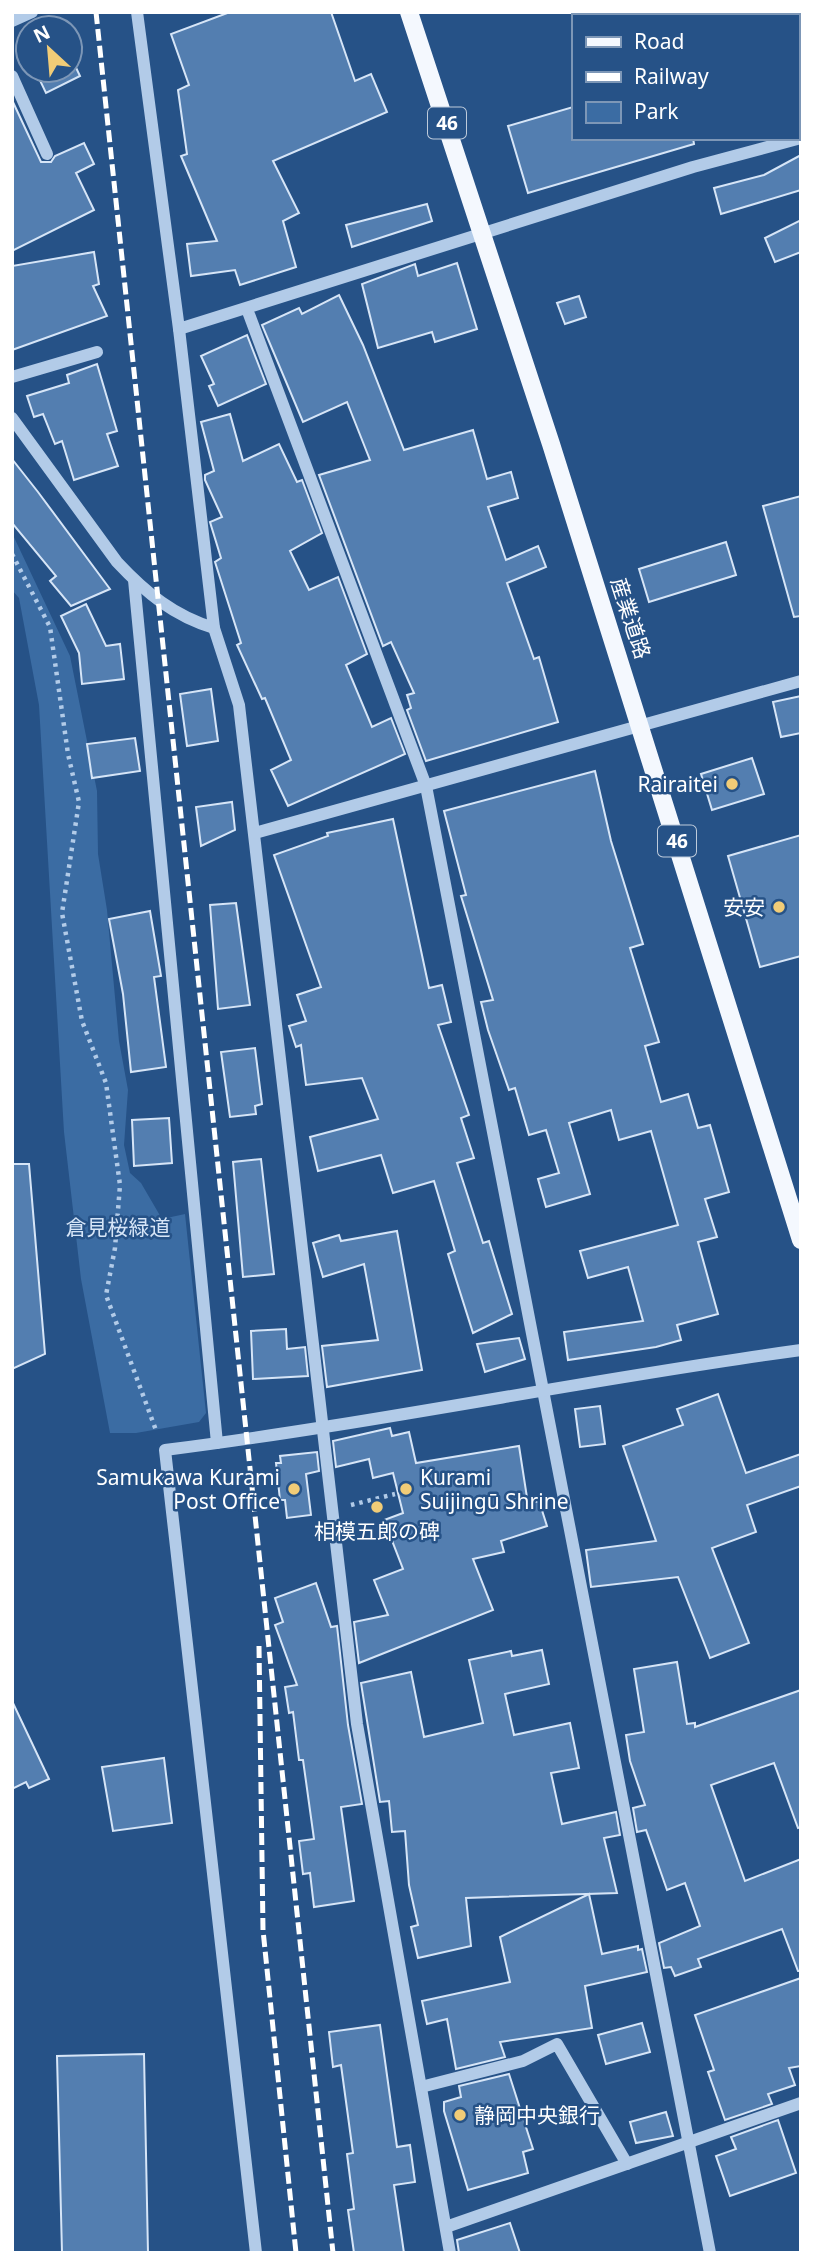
<svg xmlns="http://www.w3.org/2000/svg" width="813" height="2265" viewBox="0 0 813 2265" font-family="'Noto Sans','Noto Sans JP',sans-serif">
	<style>
		.green { fill: #3b6ca3 }
		.building { fill: #537eb0; stroke: #d6e5f7; stroke-width: 2 }
		.lines { fill: none; stroke-linecap: round; stroke-linejoin: round }
		.path { stroke: #b2cbe8; stroke-width: 4.5; stroke-dasharray: 3.5 5; stroke-linecap: butt }
		.minor { stroke: #b2cbe8; stroke-width: 12 }
		.major { stroke: #f4f8fe; stroke-width: 18 }
		.rail { stroke: #fff; stroke-width: 5; stroke-dasharray: 12 5; stroke-linecap: butt }
		.poi-dot { fill: #f1cc77; stroke: #265287; stroke-width: 2.5 }
		.labels { text-anchor: middle; dominant-baseline: central; stroke-width: 5; stroke-linejoin: round; paint-order: stroke }
		.shield { fill: #265287; stroke: #becbdb; stroke-width: 2 }
		.shield-label { font-size: 19px; font-weight: bold; fill: #fff }
		.street-label { font-size: 21px; fill: #fff; stroke: #265287 }
		.poi-label { font-size: 21px; fill: #fff; stroke: #265287; text-anchor: end }
		.park-label { font-size: 21px; fill: #d6e5f7; stroke: #265287 }
	</style>
	<rect width="100%" height="100%" fill="#265287"/>
	<path class="green" d="M12 533 70 656 97 791 98 854 107 910 119 1041 128 1090 124 1145 130 1173 141 1183 162 1219 185 1214 206 1413 199 1422 136 1433H110L81 1279 64 1132 39 705 19 598 12 590Z"/>
	<g class="building">
		<path d="M230 12H331L355 81 371 74 387 112 273 161 299 213 283 221 296 267 240 285 235 270 191 276 187 244 217 241 181 156 187 154 178 90 189 85 171 34Z"/>
		<path d="M70 55 80 76 46 93 35 70H70Z"/>
		<path d="M12 100 41 162H51L55 156 84 143 94 164 76 173 94 210 12 251Z"/>
		<path d="M573 107V138H693L694 144 528 193 508 126Z"/>
		<path d="M801 155V190L721 214 714 188 764 175Z"/>
		<path d="M427 204 432 221 352 247 346 225Z"/>
		<path d="M801 220V252L775 262 765 238Z"/>
		<path d="M94 252 99 284 93 286 107 316 12 350V266Z"/>
		<path d="M457 263 477 329 435 342 432 332 378 348 362 284 415 264 418 276Z"/>
		<path d="M339 295 363 345 404 450 473 430 487 479 511 472 518 498 488 507 506 560 538 546 546 567 507 583 534 659 539 657 558 722 426 761 407 710 411 708 407 695 414 693 391 642 383 646 319 475 370 460 347 402 303 422 262 325 299 308 302 314Z"/>
		<path d="M579 296 586 317 565 324 557 303Z"/>
		<path d="M247 335 266 384 218 406 209 386 214 384 201 356Z"/>
		<path d="M97 364 117 431 107 434 118 466 74 480 62 441 55 444 43 414 34 417 27 396 69 383 67 375Z"/>
		<path d="M230 414 243 461 279 444 297 482 302 480 322 533 290 551 309 590 338 577 367 654 346 665 372 727 391 718 405 754 288 806 271 770 291 760 265 698 262 699 237 645 241 643 215 562 221 558 210 522 222 517 205 480V475L214 471 201 422Z"/>
		<path d="M12 459 38 492 110 589 71 606 50 581 56 576 12 523Z"/>
		<path d="M801 496V616L794 617 763 506Z"/>
		<path d="M726 542 736 575 649 602 639 569Z"/>
		<path d="M86 604 106 646 120 644 124 679 82 684 79 653 61 616Z"/>
		<path d="M211 689 218 741 187 746 180 694Z"/>
		<path d="M801 696V733L781 737 773 702Z"/>
		<path d="M135 738 140 771 92 778 87 744Z"/>
		<path d="M752 758 764 794 712 810 701 774Z"/>
		<path d="M595 771 611 841 643 944 630 948 659 1042 645 1046 661 1102 688 1094 698 1128 710 1125 729 1192 705 1199 717 1237 698 1242 718 1314 677 1325 681 1340 656 1347 568 1360 564 1332 643 1321 628 1267 588 1278 580 1251 678 1225 651 1131 619 1140 611 1110 569 1123 590 1194 546 1207 538 1179 559 1173 546 1130 529 1135 515 1088 509 1090 488 1030 481 1002 493 1000 461 896 466 895 444 811Z"/>
		<path d="M232 802 235 830 201 846 196 807Z"/>
		<path d="M393 819 429 988 442 985 451 1022 438 1025 469 1115 461 1118 474 1158 457 1163 483 1243 489 1241 512 1314 473 1333 448 1254 455 1251 434 1181 393 1193 381 1155 318 1171 310 1137 378 1119 362 1078 306 1085 301 1045 296 1047 289 1026 306 1021 297 995 321 987 274 855 328 836 327 833Z"/>
		<path d="M801 835V956L760 967 728 856Z"/>
		<path d="M236 903 250 1005 218 1009 210 905Z"/>
		<path d="M150 911 161 976 154 977 166 1067 131 1072 123 994 109 919Z"/>
		<path d="M255 1048 262 1104 255 1106 256 1114 230 1117 221 1052Z"/>
		<path d="M169 1118 172 1163 134 1166 132 1120Z"/>
		<path d="M261 1159 274 1274 243 1277 233 1162Z"/>
		<path d="M12 1164H29L45 1354 12 1369Z"/>
		<path d="M397 1231 422 1370 327 1387 322 1346 378 1340 364 1264 323 1277 313 1243 339 1235 341 1241Z"/>
		<path d="M286 1329 287 1349 305 1347 308 1376 253 1379 251 1331Z"/>
		<path d="M519 1338 525 1359 485 1372 477 1344Z"/>
		<path d="M718 1394 746 1473 801 1454V1486L747 1505 756 1532 712 1548 749 1643 710 1658 678 1577 591 1587 586 1550 656 1541 623 1446 683 1425 677 1409Z"/>
		<path d="M600 1406 605 1444 580 1447 575 1409Z"/>
		<path d="M390 1428 392 1436 409 1432 416 1463 519 1446 528 1504 539 1501 547 1526 501 1541 504 1552 473 1559 493 1610 359 1663 354 1622 388 1615 374 1580 403 1569 384 1520 403 1513 393 1473 373 1478 369 1459 336 1467 333 1441Z"/>
		<path d="M317 1452 319 1471 306 1474 311 1515 287 1518 285 1500H280L276 1463H281L280 1456Z"/>
		<path d="M316 1583 331 1627 337 1626 348 1725 362 1804 341 1807 354 1901 314 1907 310 1873 303 1874 299 1841 314 1839 303 1760H299L293 1712 289 1713 285 1687 297 1685 275 1625 283 1622 275 1598Z"/>
		<path d="M542 1650 549 1684 505 1694 514 1735 570 1723 579 1768 551 1773 562 1824 616 1812 620 1835 604 1838 617 1893 466 1898 471 1946 418 1958 411 1927 418 1925 409 1885 405 1831 392 1832 389 1801 380 1802 361 1683 411 1672 424 1737 483 1723 469 1660 511 1651 512 1656Z"/>
		<path d="M677 1662 687 1724 695 1723V1727L801 1690V1827L798 1828 774 1763 711 1785 745 1881 801 1859V1971H798L782 1929 698 1959 701 1967 675 1976 671 1967 664 1968 659 1943 700 1926 685 1883 667 1890 646 1830 637 1832 633 1808 645 1805 630 1761 626 1735 644 1732 634 1669Z"/>
		<path d="M12 1701 49 1779 29 1788 26 1782 12 1789Z"/>
		<path d="M164 1758 172 1823 113 1831 102 1767Z"/>
		<path d="M589 1894 602 1954 638 1946V1950L642 1949 647 1972 585 1986 592 2028 500 2042 505 2057 456 2069 447 2019 427 2024 422 2001 510 1982 500 1937Z"/>
		<path d="M801 1978V2066L789 2068 795 2085 768 2094 772 2104 725 2120 708 2072 714 2070 695 2015Z"/>
		<path d="M642 2023 650 2052 606 2064 598 2035Z"/>
		<path d="M380 2025 397 2147 410 2145 415 2182 394 2185 404 2253H354L348 2210 354 2209 347 2154 353 2153 341 2065 333 2067 329 2032Z"/>
		<path d="M144 2054 148 2253H62L57 2056Z"/>
		<path d="M509 2074 533 2149 523 2152 528 2173 468 2190 444 2111V2102L461 2097 459 2086Z"/>
		<path d="M666 2112 673 2136 636 2143 630 2122Z"/>
		<path d="M778 2120 796 2173 730 2196 716 2156 736 2149 731 2137Z"/>
		<path d="M510 2223 520 2253H459L457 2240Z"/>
	</g>
	<g class="lines">
		<g class="path">
			<path d="M12 554 50 627 68 754 79 802 62 913 82 1021 106 1083 120 1185 115 1248 106 1295 157 1433"/>
			<path d="M351 1505 395 1494"/>
		</g>
		<g class="minor">
			<path d="M137 12 179 329 693 167 801 138"/>
			<path d="M12 21 32 12"/>
			<path d="M12 76 47 154"/>
			<path d="M247 309 426 786 710 2253"/>
			<path d="M179 329 214 628 239 705 357 1724 450 2253"/>
			<path d="M12 377 97 352"/>
			<path d="M12 418 117 562C146 593 174 616 214 628"/>
			<path d="M134 580 217 1443"/>
			<path d="M255 833 801 681"/>
			<path d="M421 2087 523 2061 557 2044 627 2164"/>
			<path d="M446 2227 801 2103"/>
			<path d="M256 2253 165 1450C378 1423 588 1379 801 1350"/>
		</g>
		<path class="major" d="M409 12 551 444 801 1240"/>
		<g class="rail">
			<path d="M96 12 333 2253"/>
			<path d="M259 1646 263 1930 296 2253"/>
		</g>
	</g>
	<g class="poi-dot">
		<circle cx="732" cy="784" r="7"/>
		<circle cx="779" cy="907" r="7"/>
		<circle cx="294" cy="1489" r="7"/>
		<circle cx="406" cy="1489" r="7"/>
		<circle cx="377" cy="1507" r="7"/>
		<circle cx="460" cy="2115" r="7"/>
	</g>
	<g class="labels">
		<g class="shield">
			<rect x="428" y="107.5" width="38" height="31" rx="5"/>
			<rect x="658" y="825.5" width="38" height="31" rx="5"/>
		</g>
		<g class="shield-label">
			<text x="447" y="123">46</text>
			<text x="677" y="841">46</text>
		</g>
		<g class="street-label">
			<text transform="translate(631 618) rotate(72)">産業道路</text>
		</g>
		<g class="poi-label">
			<text x="718" y="784">Rairaitei</text>
			<text x="765" y="907">安安</text>
			<text x="280" y="1477">Samukawa Kurami<tspan x="280" dy="24">Post Office</tspan></text>
			<text x="420" y="1477" text-anchor="start">Kurami<tspan x="420" dy="24">Suijingū Shrine</tspan></text>
			<text x="377" y="1531" text-anchor="middle">相模五郎の碑</text>
			<text x="474" y="2115" text-anchor="start">静岡中央銀行</text>
		</g>
		<g class="park-label">
			<text x="118" y="1227">倉見桜緑道</text>
		</g>
	</g>
	<rect width="813" height="2265" fill="none" stroke="#ffffff" stroke-width="28"/>
	<rect x="572" y="14" width="228" height="126" fill="#265287" stroke="#7d97b7" stroke-width="2"/>
	<rect x="586" y="37" width="35" height="10" fill="#f4f8fe" stroke="#7d97b7" stroke-width="2"/>
	<text x="634" y="49" font-size="21" fill="#ffffff">Road</text>
	<rect x="586" y="72" width="35" height="10" fill="#ffffff" stroke="#7d97b7" stroke-width="2"/>
	<text x="634" y="84" font-size="21" fill="#ffffff">Railway</text>
	<rect x="586" y="102" width="35" height="21" fill="#3b6ca3" stroke="#7d97b7" stroke-width="2"/>
	<text x="634" y="119" font-size="21" fill="#ffffff">Park</text>
	<g transform="translate(49 49) rotate(334)"><circle r="33" fill="#265287" stroke="#7d97b7" stroke-width="2"/>
	<path d="M0-5L12 26L0 18L-12 26Z" fill="#f1cc77"/>
	<text y="-10" font-size="19" font-weight="bold" text-anchor="middle" fill="#ffffff">N</text>
	</g>
</svg>
